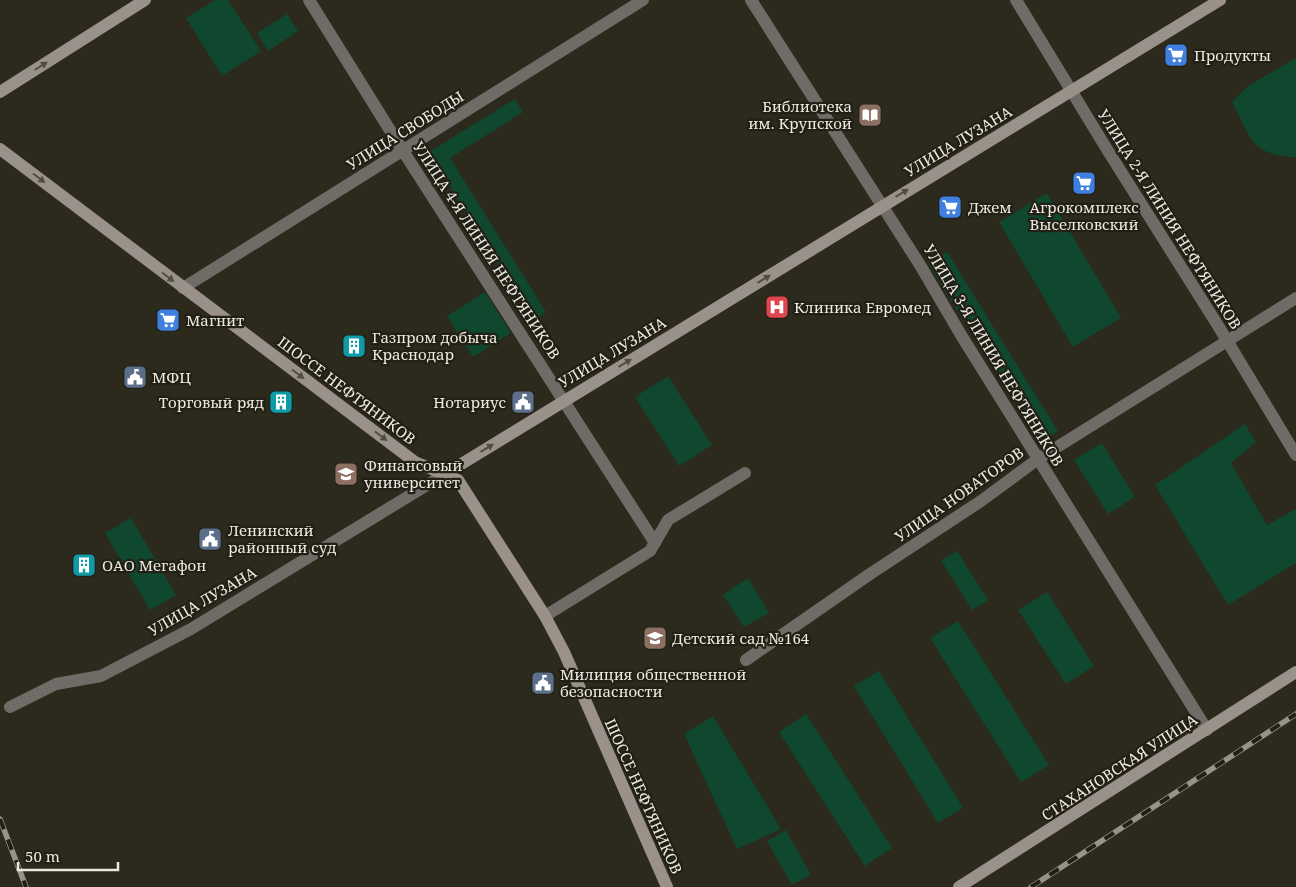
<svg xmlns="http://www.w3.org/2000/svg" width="1296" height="887" viewBox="0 0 1296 887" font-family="'Noto Serif',serif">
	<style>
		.green { fill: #10472f }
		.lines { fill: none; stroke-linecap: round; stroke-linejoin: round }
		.street { stroke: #716b67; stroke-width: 12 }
		.secondary { stroke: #9a918a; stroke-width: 12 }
		.rail-casing { stroke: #96948a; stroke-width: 5.5 }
		.rail { stroke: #222014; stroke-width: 4; stroke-dasharray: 11; stroke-linecap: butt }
		.oneway { fill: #524d43 }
		.labels { text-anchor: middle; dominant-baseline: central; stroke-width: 4.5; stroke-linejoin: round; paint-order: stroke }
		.poi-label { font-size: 15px; fill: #ebe9e1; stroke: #222014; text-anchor: start }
		.street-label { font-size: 15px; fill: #ebe9e1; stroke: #222014 }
	</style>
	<rect width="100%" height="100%" fill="#2c291d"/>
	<g class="green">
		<path d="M215 0H228L261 51 222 76 186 18Z"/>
		<path d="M287 14 298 31 268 51 257 33Z"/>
		<path d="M1296 58V157C1249 155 1251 137 1232 102L1248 86Z"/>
		<path d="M515 99 523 112 450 158 546 312 533 321 429 152Z"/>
		<path d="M1047 193 1121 318 1073 347 999 222Z"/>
		<path d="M947 252 1058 431 1040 442 982 348 991 343 977 320 967 326 928 263Z"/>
		<path d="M485 292 511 333 473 357 447 316Z"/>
		<path d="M668 376 712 445 679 466 635 397Z"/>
		<path d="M1245 424 1256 442 1231 463 1267 525 1296 509V563L1228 605 1155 485Z"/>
		<path d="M1102 443 1135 497 1108 514 1074 460Z"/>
		<path d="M131 518 176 595 150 610 105 533Z"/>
		<path d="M957 551 988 600 972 610 941 560Z"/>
		<path d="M748 578 769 613 744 627 723 595Z"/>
		<path d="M1047 592 1094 666 1066 684 1018 610Z"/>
		<path d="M958 621 1049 765 1021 782 930 638Z"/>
		<path d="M879 671 963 808 938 823 854 686Z"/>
		<path d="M806 714 892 848 865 866 779 732Z"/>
		<path d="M713 716 781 829 737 849 684 734Z"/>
		<path d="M786 830 811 875 792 885 767 841Z"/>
	</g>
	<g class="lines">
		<g class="street">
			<path d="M309 0 403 151 655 543"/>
			<path d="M751 0 920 265 961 335 1207 730"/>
			<path d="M1016 0 1108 151 1217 324 1296 455"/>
			<path d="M183 288 643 0"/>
			<path d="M545 616 650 551 668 520 745 473"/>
			<path d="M746 660 870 574 981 501 1038 459 1296 298"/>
			<path d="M10 707 56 684 101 676 191 629 445 474"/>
		</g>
		<g class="secondary">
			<path d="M0 92 145 0"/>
			<path d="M0 149 415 462 458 480 545 616 564 652 667 887"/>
			<path d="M445 474 1220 0"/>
			<path d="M959 887 1296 672"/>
		</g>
		<g class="rail-casing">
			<g id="rail">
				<path d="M0 819 26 887"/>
				<path d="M1031 887 1296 714"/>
			</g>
		</g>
		<use href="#rail" class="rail"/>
	</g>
	<defs><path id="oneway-solid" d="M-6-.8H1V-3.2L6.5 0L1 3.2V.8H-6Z" transform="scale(1.25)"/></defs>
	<g class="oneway">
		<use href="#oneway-solid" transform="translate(41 66) rotate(-32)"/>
		<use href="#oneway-solid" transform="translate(39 178) rotate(37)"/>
		<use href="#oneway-solid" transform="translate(902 193) rotate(-31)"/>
		<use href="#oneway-solid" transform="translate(168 277) rotate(37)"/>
		<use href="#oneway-solid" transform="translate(764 279) rotate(-31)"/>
		<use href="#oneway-solid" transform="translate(625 363) rotate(-31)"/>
		<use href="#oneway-solid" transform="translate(298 374) rotate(37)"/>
		<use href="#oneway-solid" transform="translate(381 436) rotate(37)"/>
		<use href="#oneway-solid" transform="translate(487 448) rotate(-31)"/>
	</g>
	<defs>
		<g id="supermarket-square" transform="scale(1.25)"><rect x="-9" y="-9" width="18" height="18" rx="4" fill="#3f7fe0" stroke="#222014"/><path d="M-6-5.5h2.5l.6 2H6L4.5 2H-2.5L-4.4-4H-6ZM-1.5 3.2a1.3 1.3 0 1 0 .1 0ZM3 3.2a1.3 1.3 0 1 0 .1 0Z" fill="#fff"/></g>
		<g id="library-square" transform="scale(1.25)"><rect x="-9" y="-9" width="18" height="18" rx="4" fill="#8d6e63" stroke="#222014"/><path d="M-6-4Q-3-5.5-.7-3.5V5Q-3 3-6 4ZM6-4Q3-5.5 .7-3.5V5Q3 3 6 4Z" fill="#fff"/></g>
		<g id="hospital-square" transform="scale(1.25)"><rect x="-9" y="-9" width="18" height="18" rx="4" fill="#e0444e" stroke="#222014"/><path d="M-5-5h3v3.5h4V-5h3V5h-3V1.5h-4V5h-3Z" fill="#fff"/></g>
		<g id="building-square" transform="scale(1.25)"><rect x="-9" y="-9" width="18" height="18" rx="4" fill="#0f9aa8" stroke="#222014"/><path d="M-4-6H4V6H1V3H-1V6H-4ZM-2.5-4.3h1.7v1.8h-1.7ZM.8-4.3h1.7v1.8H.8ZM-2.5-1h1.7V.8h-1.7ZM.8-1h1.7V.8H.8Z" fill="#fff"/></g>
		<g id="civic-square" transform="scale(1.25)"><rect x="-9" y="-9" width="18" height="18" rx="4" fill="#5c6f8a" stroke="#222014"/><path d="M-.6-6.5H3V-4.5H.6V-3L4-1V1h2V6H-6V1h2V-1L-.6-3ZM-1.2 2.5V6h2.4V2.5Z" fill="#fff"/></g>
		<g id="university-square" transform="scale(1.25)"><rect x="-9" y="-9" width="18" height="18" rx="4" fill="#8d6e63" stroke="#222014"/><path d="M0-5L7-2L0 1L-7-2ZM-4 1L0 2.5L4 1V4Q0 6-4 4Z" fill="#fff"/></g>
		<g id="school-square" transform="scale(1.25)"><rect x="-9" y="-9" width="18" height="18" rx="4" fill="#8d6e63" stroke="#222014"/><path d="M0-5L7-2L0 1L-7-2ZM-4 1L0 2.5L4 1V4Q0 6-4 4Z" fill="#fff"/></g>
	</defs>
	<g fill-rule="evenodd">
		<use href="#supermarket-square" x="1176" y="55"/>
		<use href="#library-square" x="870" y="115"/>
		<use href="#supermarket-square" x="1084" y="183"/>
		<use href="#supermarket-square" x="950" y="207"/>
		<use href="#hospital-square" x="777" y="307"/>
		<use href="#supermarket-square" x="168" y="320"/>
		<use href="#building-square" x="354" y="346"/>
		<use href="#civic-square" x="135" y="377"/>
		<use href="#building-square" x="281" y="402"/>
		<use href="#civic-square" x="523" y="402"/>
		<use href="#university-square" x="346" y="474"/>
		<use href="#civic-square" x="210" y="539"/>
		<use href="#building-square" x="84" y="565"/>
		<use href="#school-square" x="655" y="638"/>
		<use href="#civic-square" x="543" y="683"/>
	</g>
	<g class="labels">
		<g class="poi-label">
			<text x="1194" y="55">Продукты</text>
			<text x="852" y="106" text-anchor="end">Библиотека<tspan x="852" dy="17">им. Крупской</tspan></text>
			<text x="968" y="207">Джем</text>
			<text x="1084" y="207" text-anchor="middle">Агрокомплекс<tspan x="1084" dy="17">Выселковский</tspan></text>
			<text x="794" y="307">Клиника Евромед</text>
			<text x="186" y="320">Магнит</text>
			<text x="372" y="337">Газпром добыча<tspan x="372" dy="17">Краснодар</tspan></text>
			<text x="152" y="377">МФЦ</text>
			<text x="264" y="402" text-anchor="end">Торговый ряд</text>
			<text x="506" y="402" text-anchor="end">Нотариус</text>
			<text x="364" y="465">Финансовый<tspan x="364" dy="17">университет</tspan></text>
			<text x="228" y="530">Ленинский<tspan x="228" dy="17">районный суд</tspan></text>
			<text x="102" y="565">ОАО Мегафон</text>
			<text x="672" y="638">Детский сад №164</text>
			<text x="560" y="674">Милиция общественной<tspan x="560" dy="17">безопасности</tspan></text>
		</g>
		<g class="street-label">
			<text transform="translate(405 130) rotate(-32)">УЛИЦА СВОБОДЫ</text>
			<text transform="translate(958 141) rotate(-31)">УЛИЦА ЛУЗАНА</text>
			<text transform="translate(1170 219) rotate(58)">УЛИЦА 2-Я ЛИНИЯ НЕФТЯНИКОВ</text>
			<text transform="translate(487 250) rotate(57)">УЛИЦА 4-Я ЛИНИЯ НЕФТЯНИКОВ</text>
			<text transform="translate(612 352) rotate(-31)">УЛИЦА ЛУЗАНА</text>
			<text transform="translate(994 355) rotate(59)">УЛИЦА 3-Я ЛИНИЯ НЕФТЯНИКОВ</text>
			<text transform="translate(347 390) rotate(37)">ШОССЕ НЕФТЯНИКОВ</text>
			<text transform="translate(959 494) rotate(-35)">УЛИЦА НОВАТОРОВ</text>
			<text transform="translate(202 601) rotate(-30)">УЛИЦА ЛУЗАНА</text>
			<text transform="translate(1119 767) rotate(-33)">СТАХАНОВСКАЯ УЛИЦА</text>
			<text transform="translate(644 796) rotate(66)">ШОССЕ НЕФТЯНИКОВ</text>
		</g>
	</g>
	<path d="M18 862v8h100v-8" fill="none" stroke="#ebe9e1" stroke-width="2.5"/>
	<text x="25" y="862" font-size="15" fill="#ebe9e1" stroke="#222014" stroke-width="4" paint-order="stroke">50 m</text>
</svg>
